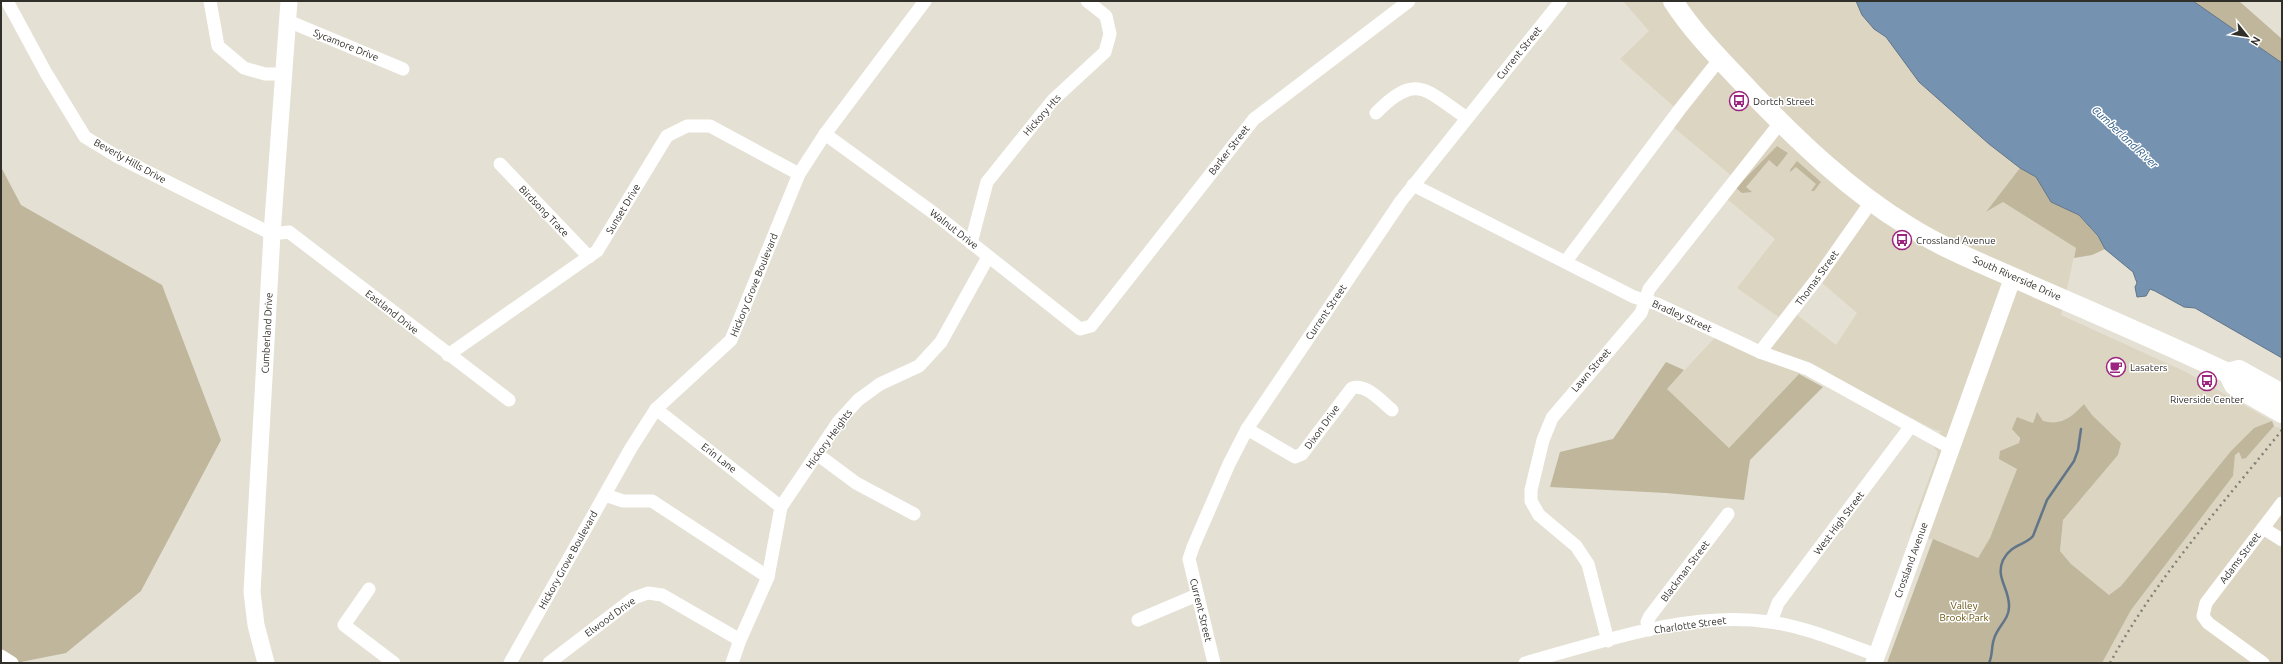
<svg xmlns="http://www.w3.org/2000/svg" width="2283" height="664" viewBox="0 0 2283 664" font-family="Ubuntu,sans-serif">
	<style>
		.built { fill: #dcd5c2; fill-rule: evenodd }
		.green { fill: #bfb69c }
		.water { fill: #7593b1; stroke: #617588 }
		.lines { fill: none; stroke-linecap: round; stroke-linejoin: round }
		.stream { stroke: #617588; stroke-width: 2.5 }
		.minor { stroke: #fff; stroke-width: 13 }
		.major { stroke: #fff; stroke-width: 17 }
		.highway { stroke: #fff; stroke-width: 20 }
		.rail { stroke: #838077; stroke-width: 2.5; stroke-dasharray: 2 4; stroke-linecap: butt }
		.labels { text-anchor: middle; dominant-baseline: central; stroke-width: 3; stroke-linejoin: round; paint-order: stroke }
		.street-label { font-size: 10px; fill: #312f2a; stroke: #fff }
		.poi-label { font-size: 10px; fill: #312f2a; stroke: #fff; text-anchor: start }
		.park-label { font-size: 10px; fill: #655009; stroke: #fff }
		.water-label { font-size: 11px; font-style: italic; fill: #2a5882; stroke: #fff }
	</style>
	<rect width="100%" height="100%" fill="#e4e0d3"/>
	<g class="built">
		<path d="M1623 1H1856L1862 15 1874 29 1886 37 1919 82 1989 144 2020 168 1987 212 2003 202 2076 248 2061 315 2186 372 2272 421 2254 428 2231 451 2121 586 2109 595 2071 564 2060 551 2063 520 2118 455 2121 443 2092 415 2084 404 2073 416 2053 424 2042 421 2036 413 2033 423 2017 417 2019 443 2000 451 2017 469 1990 538 1978 558 1910 531 1937 456V451L1934 448 1941 431 1933 429 1809 364 1729 448 1667 389 1722 330 1758 343 1761 342 1780 318 1737 288 1775 239 1727 199 1740 183 1672 126 1681 113 1620 59 1649 31ZM1821 282 1857 313 1836 345 1796 314Z"/>
		<path d="M2274 426 2282 429V663H2102L2131 610 2233 476 2235 455 2239 452 2246 458Z"/>
	</g>
	<g class="green">
		<path d="M2193 1H2239L2282 39V63Z"/>
		<path d="M1777 146 1788 153 1777 167 1769 160 1746 187 1752 192 1742 193 1736 188Z"/>
		<path d="M1797 161 1821 182 1814 191H1811L1816 184 1796 167 1790 172V170Z"/>
		<path d="M1 167 21 205 162 285 221 440 141 591 66 653 16 663H1Z"/>
		<path d="M2020 168 2036 177 2051 202 2079 215 2098 237 2105 249 2092 255 2074 258 2076 248 2003 202 1986 212Z"/>
		<path d="M1666 362 1684 370 1667 389 1729 448 1799 374 1823 387 1750 460 1744 500 1666 493 1550 487 1560 452 1613 439Z"/>
		<path d="M2084 404 2092 415 2121 443 2118 455 2063 520 2060 551 2071 564 2109 595 2121 586 2231 451 2254 428 2272 421 2274 426 2246 458 2242 459 2239 452 2235 455 2233 476 2131 610 2102 663H1887L1933 539 1978 558 1990 538 2017 469 1999 459 2000 451 2019 443 2020 438 2012 429 2017 417 2033 423 2037 412 2043 421C2061 426 2072 417 2084 404Z"/>
	</g>
	<path class="water" d="M1856 1H2193L2282 63V358L2195 308 2184 307 2155 291 2150 289 2146 296 2137 297 2135 287 2137 283 2133 272 2105 249 2098 236 2079 215 2051 202 2036 177 2020 168 1989 144 1919 82 1886 37 1874 29 1862 15Z"/>
	<g class="lines">
		<path class="stream" d="M1989 663C1993 655 1991 647 1994 639 1997 627 2009 620 2009 607 2010 589 1995 578 2003 560 2011 544 2026 545 2033 536L2047 500 2074 461 2078 450 2081 429"/>
		<g class="minor">
			<path d="M7 1 46 73 85 137 118 157 272 234 289 232 509 400"/>
			<path d="M210 1 218 46 244 68 265 74H284"/>
			<path d="M288 21 403 69"/>
			<path d="M1376 113C1417 71 1426 91 1467 118"/>
			<path d="M825 134 935 214 1080 329 1091 326 1254 119 1409 1"/>
			<path d="M500 164 589 257"/>
			<path d="M1413 185 1634 297 1657 304 1760 352 1808 369 1951 448"/>
			<path d="M971 243 987 182 1053 100 1105 52 1110 34 1106 16 1087 1"/>
			<path d="M1566 261 1680 109 1719 60"/>
			<path d="M1760 352 1819 276 1871 202"/>
			<path d="M448 355 597 251 667 136 687 126H710L799 174"/>
			<path d="M656 409 781 507"/>
			<path d="M1247 429 1295 457 1302 454 1352 388C1366 383 1381 401 1392 410"/>
			<path d="M817 454 856 483 914 514"/>
			<path d="M605 495 623 501H652L768 577"/>
			<path d="M2263 528 2282 540"/>
			<path d="M369 589 344 625 394 663"/>
			<path d="M1138 620 1197 595"/>
			<path d="M1771 622 1778 603 1911 426"/>
			<path d="M1649 630 1647 622 1650 616 1728 514"/>
			<path d="M1608 641 1588 564 1576 546 1539 515 1531 501V490L1543 440 1552 418 1641 313 1649 289 1780 123"/>
			<path d="M1 656 12 663"/>
			<path d="M510 663 631 448 656 409 731 340 799 174 825 134 925 1"/>
			<path d="M549 663 634 598 648 593 662 595 740 640"/>
			<path d="M732 663 740 640 768 577 781 507 839 421 858 400 880 384 919 366 941 342 988 257"/>
			<path d="M1214 663 1189 559 1193 547 1229 464 1247 429 1401 201 1561 1"/>
			<path d="M1525 663C1601 642 1690 610 1770 622 1807 627 1842 643 1877 655"/>
			<path d="M2263 663 2208 623 2203 616 2206 603 2282 503"/>
		</g>
		<g class="major">
			<path d="M266 663 256 625 252 592 272 234 289 1"/>
			<path d="M1874 663 2013 277"/>
		</g>
		<g class="highway">
			<path d="M1673 1C1695 35 1723 62 1751 92 1799 142 1849 190 1908 226 1946 250 1988 266 2028 284 2095 313 2162 342 2228 373L2234 385 2238 388 2282 413"/>
			<path d="M2228 373 2239 370 2282 394"/>
		</g>
		<path class="rail" d="M2110 663C2156 578 2222 505 2282 430"/>
	</g>
	<defs>
		<g id="bus-ring" transform="scale(1)"><circle r="9.5" fill="#fff" stroke="#9c267f" stroke-width="1.5"/><path d="M-5-6H5V4H4V6H2V4H-2V6H-4V4H-5ZM-3.5-4V0h7V-4ZM-3.5 1.2v1.5H-2V1.2ZM2 1.2v1.5H3.5V1.2Z" fill="#9c267f"/></g>
		<g id="cafe-ring" transform="scale(1)"><circle r="9.5" fill="#fff" stroke="#9c267f" stroke-width="1.5"/><path d="M-5.5-4.5H6V0H3Q3 3.5 0 3.5H-2.5Q-5.5 3.5-5.5 0ZM3-3.2v2h1.7v-2ZM-6 4.5H4V6H-6Z" fill="#9c267f"/></g>
	</defs>
	<g fill-rule="evenodd">
		<use href="#bus-ring" x="1739" y="101"/>
		<use href="#bus-ring" x="1902" y="240"/>
		<use href="#cafe-ring" x="2116" y="367"/>
		<use href="#bus-ring" x="2207" y="381"/>
	</g>
	<g class="labels">
		<g class="street-label">
			<text transform="translate(346 45) rotate(22)">Sycamore Drive</text>
			<text transform="translate(1519 53) rotate(-51)">Current Street</text>
			<text transform="translate(1042 115) rotate(-49)">Hickory Hts</text>
			<text transform="translate(1229 150) rotate(-52)">Barker Street</text>
			<text transform="translate(130 161) rotate(29)">Beverly Hills Drive</text>
			<text transform="translate(623 209) rotate(-59)">Sunset Drive</text>
			<text transform="translate(544 211) rotate(46)">Birdsong Trace</text>
			<text transform="translate(954 229) rotate(38)">Walnut Drive</text>
			<text transform="translate(1817 278) rotate(-54)">Thomas Street</text>
			<text transform="translate(2017 278) rotate(24)">South Riverside Drive</text>
			<text transform="translate(754 285) rotate(-68)">Hickory Grove Boulevard</text>
			<text transform="translate(392 312) rotate(38)">Eastland Drive</text>
			<text transform="translate(1326 312) rotate(-56)">Current Street</text>
			<text transform="translate(1682 316) rotate(24)">Bradley Street</text>
			<text transform="translate(267 333) rotate(-87)">Cumberland Drive</text>
			<text transform="translate(1591 370) rotate(-49)">Lawn Street</text>
			<text transform="translate(1322 427) rotate(-54)">Dixon Drive</text>
			<text transform="translate(829 439) rotate(-54)">Hickory Heights</text>
			<text transform="translate(719 458) rotate(38)">Erin Lane</text>
			<text transform="translate(1839 523) rotate(-53)">West High Street</text>
			<text transform="translate(2240 558) rotate(-53)">Adams Street</text>
			<text transform="translate(568 560) rotate(-61)">Hickory Grove Boulevard</text>
			<text transform="translate(1911 560) rotate(-70)">Crossland Avenue</text>
			<text transform="translate(1685 571) rotate(-53)">Blackman Street</text>
			<text transform="translate(1201 610) rotate(76)">Current Street</text>
			<text transform="translate(610 617) rotate(-36)">Elwood Drive</text>
			<text transform="translate(1690 625) rotate(-8)">Charlotte Street</text>
		</g>
		<g class="poi-label">
			<text x="1753" y="101">Dortch Street</text>
			<text x="1916" y="240">Crossland Avenue</text>
			<text x="2130" y="367">Lasaters</text>
			<text x="2207" y="399" text-anchor="middle">Riverside Center</text>
		</g>
		<g class="park-label">
			<text x="1964" y="605">Valley<tspan x="1964" dy="12">Brook Park</tspan></text>
		</g>
		<g class="water-label">
			<text transform="translate(2125 137) rotate(43)">Cumberland River</text>
		</g>
	</g>
	<rect width="2283" height="664" fill="none" stroke="#312f2a" stroke-width="4"/>
	<g transform="translate(2247 36) rotate(120)" stroke="#ffffff" stroke-width="3" paint-order="stroke">
	<path d="M0-3L7 15L0 10L-7 15Z" fill="#312f2a"/>
	<text y="-6" font-size="11" font-weight="bold" text-anchor="middle" fill="#312f2a">N</text>
	</g>
</svg>
